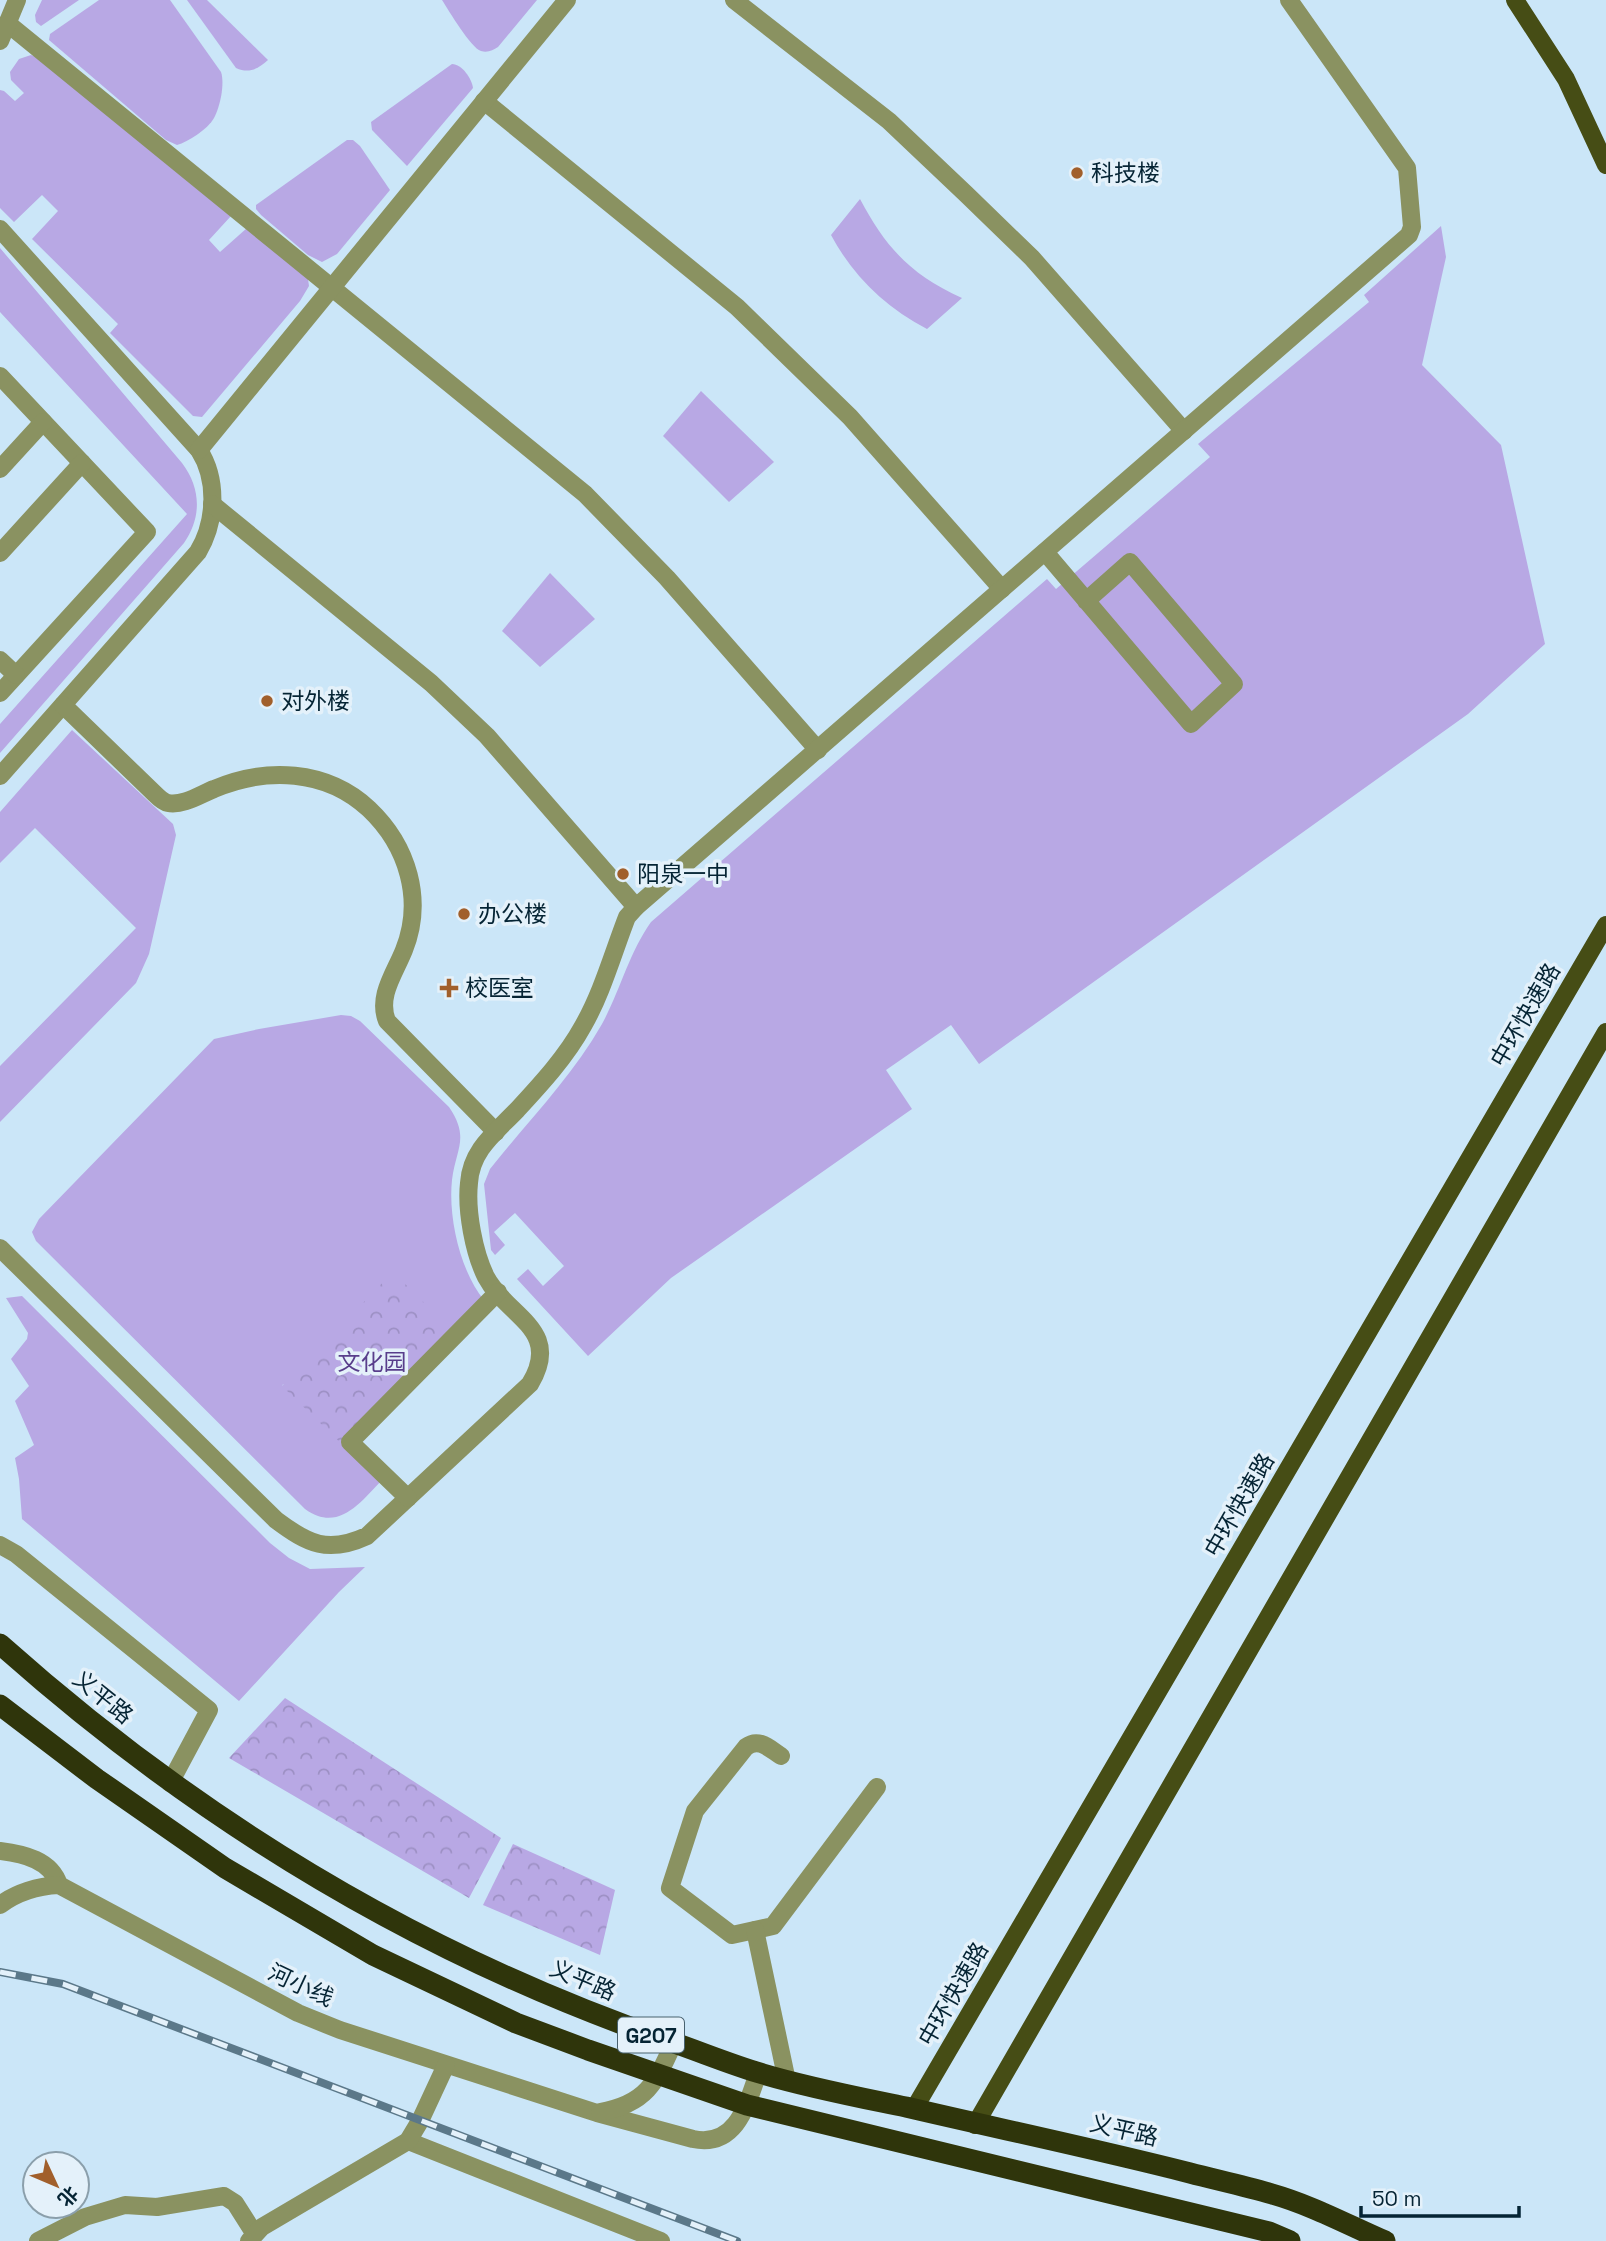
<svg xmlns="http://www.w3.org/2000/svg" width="1606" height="2241" viewBox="0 0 1606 2241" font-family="'Space Grotesk','Noto Sans SC',sans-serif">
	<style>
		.green { fill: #b8a8e4 }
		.forest { fill: url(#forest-crowns) }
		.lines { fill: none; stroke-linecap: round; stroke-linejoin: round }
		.minor { stroke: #8a9261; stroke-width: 18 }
		.major { stroke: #464d15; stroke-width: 18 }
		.highway { stroke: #2f350b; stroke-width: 21 }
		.rail-casing { stroke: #5b7889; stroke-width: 8 }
		.rail { stroke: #e4f1fa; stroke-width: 5; stroke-dasharray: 16; stroke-linecap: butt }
		.poi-dot { fill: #a15f2b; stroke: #e4f1fa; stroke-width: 2.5 }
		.labels { text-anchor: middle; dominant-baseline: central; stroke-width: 7; stroke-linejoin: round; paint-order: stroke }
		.shield { fill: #e4f1fa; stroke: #48626f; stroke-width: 2 }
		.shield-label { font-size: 21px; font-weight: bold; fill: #052434 }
		.poi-label { font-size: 23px; fill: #052434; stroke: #e4f1fa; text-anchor: start }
		.street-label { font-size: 23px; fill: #052434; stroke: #e4f1fa }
		.park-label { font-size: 23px; fill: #583e8b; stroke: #e4f1fa }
	</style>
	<defs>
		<pattern id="forest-crowns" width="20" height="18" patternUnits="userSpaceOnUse" patternTransform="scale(1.75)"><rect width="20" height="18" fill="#b8a8e4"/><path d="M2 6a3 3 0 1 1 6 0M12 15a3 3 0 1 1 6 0" fill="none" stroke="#9d90c4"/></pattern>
	</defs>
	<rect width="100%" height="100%" fill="#cbe6f8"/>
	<g class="green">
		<path d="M42 0H79L41 26 36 22 35 15Z"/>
		<path d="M99 0H170L221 72C225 84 220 107 214 118 208 129 188 142 177 145L166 140 49 40 50 34Z"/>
		<path d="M187 0H207L268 60C258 69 249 74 236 68Z"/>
		<path d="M442 0H537L498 47C493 50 488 53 481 51 471 48 449 11 442 0Z"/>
		<path d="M31 55 39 58 231 216 209 240 220 252 247 228 308 279 309 286 300 301 202 417 193 416 110 333 118 324 32 239 58 211 42 195 14 222 0 208V90L4 91 15 101 24 93 11 80 10 72 19 59Z"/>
		<path d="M452 64C462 64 472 79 473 88L407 166 372 130 371 122Z"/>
		<path d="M347 140H353L360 146 390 190 337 254 322 262 308 255 261 215 256 209V205Z"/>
		<path d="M860 199C886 248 911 275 962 298L927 329C885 307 853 276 831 235Z"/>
		<path d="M1441 226 1446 257 1422 365 1501 445 1545 644 1468 714 979 1064 951 1025 886 1070 912 1109 671 1278 588 1356 517 1279 528 1269 543 1286 564 1266 515 1213 494 1232 505 1245 495 1255 491 1250 484 1184 490 1169C528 1121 572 1077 602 1024 620 991 629 953 651 922L1047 579 1056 589 1210 457 1198 444 1369 302 1364 295Z"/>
		<path d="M0 248 182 463C201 488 202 517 184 543L0 753V724L187 514 0 312Z"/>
		<path d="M701 391 774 462 729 502 663 436Z"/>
		<path d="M550 573 595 619 540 667 502 631Z"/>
		<path d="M72 730 173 824 176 835 149 954 136 983 0 1122V1066L136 928 35 828 0 863V812Z"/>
		<path d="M341 1015 351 1016 360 1021 449 1107C470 1138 456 1148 452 1180 448 1217 460 1271 484 1300L453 1331 282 1385 382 1480C360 1503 338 1533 305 1509L36 1241 32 1232 39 1219 214 1039 259 1029Z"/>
		<path d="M22 1296 270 1543 289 1558 310 1569 365 1567 339 1592 239 1701 22 1519 19 1479 15 1458 34 1445 15 1401 29 1386 11 1359 27 1339 28 1333 6 1298Z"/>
	</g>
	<g class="forest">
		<path d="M393 1272 461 1339 351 1453 282 1386Z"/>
		<path d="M285 1698 501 1838 469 1898 229 1758Z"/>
		<path d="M513 1844 615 1890 600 1955 483 1905Z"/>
	</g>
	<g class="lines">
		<g class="minor">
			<path d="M734 0 889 121 966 194 1032 258 1184 431"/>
			<path d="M7 23 585 494 667 578 818 750"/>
			<path d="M0 41 17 0"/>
			<path d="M484 101 737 307 850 417 1002 589"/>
			<path d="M0 229 199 450C218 480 216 522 198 552L0 776"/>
			<path d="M0 376 147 532 0 693"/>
			<path d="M199 450 567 0"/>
			<path d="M0 469 43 422"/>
			<path d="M212 504 431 683 487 736 636 907"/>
			<path d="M1045 552 1191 724 1234 684 1130 562 1086 601"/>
			<path d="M0 553 82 463"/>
			<path d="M0 660 16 675"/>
			<path d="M63 705 155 794C158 797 163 802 168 803 183 806 201 794 214 789 266 767 326 769 369 809 408 846 424 900 404 950 395 973 377 996 387 1021L496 1132"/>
			<path d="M0 1248 276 1520C308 1544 328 1554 367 1536L530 1384C563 1329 507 1317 486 1277 474 1253 466 1211 469 1183 471 1150 495 1133 517 1110 541 1084 566 1057 583 1026 602 993 613 953 627 917L636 907 1409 235 1412 227 1407 168 1289 0"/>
			<path d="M408 1498 350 1442 498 1292"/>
			<path d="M0 1545 16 1554 209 1710 170 1783"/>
			<path d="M781 1756C770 1749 759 1737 746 1747L695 1811 670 1888 732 1935 773 1926 877 1787"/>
			<path d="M0 1851C24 1854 51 1860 59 1885"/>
			<path d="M0 1905C16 1893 38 1886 59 1885L298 2013 340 2030 597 2113 693 2139C736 2148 747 2105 758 2073"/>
			<path d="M755 1930 787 2081"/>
			<path d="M600 2112C647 2104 656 2082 674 2042"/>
			<path d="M408 2141 661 2241"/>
			<path d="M38 2241 85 2217 125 2205 157 2207 224 2196 235 2203 254 2233"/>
			<path d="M249 2241 262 2227 408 2141 420 2121 446 2065"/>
		</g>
		<g class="major">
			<path d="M1515 0 1566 79 1606 165"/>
			<path d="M914 2109 1606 925"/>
			<path d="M975 2125 1606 1032"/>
		</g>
		<g class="highway">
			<path d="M0 1644C197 1820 420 1955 669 2041 701 2052 732 2065 763 2074 810 2088 858 2097 906 2107 1000 2129 1096 2149 1190 2173 1217 2180 1245 2186 1272 2194 1311 2205 1348 2225 1385 2241"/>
			<path d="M0 1705 97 1779 225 1868 373 1955 516 2023 588 2050 747 2105 1269 2232 1290 2241"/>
		</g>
		<g class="rail-casing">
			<path id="rail" d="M0 1972 63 1984 737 2241"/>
		</g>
		<use href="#rail" class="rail"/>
	</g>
	<g class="poi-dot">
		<circle cx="1077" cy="173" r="7"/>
		<circle cx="267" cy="701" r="7"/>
		<circle cx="623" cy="874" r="7"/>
		<circle cx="464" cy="914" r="7"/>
		<path d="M445.5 977.5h7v7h7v7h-7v7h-7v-7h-7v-7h7z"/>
	</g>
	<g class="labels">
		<rect class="shield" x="618" y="2017.5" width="66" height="35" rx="5"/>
		<g class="shield-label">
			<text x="651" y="2035">G207</text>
		</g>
		<g class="poi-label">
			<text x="1091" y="173">科技楼</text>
			<text x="281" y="701">对外楼</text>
			<text x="637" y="874">阳泉一中</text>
			<text x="478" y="914">办公楼</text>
			<text x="465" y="988">校医室</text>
		</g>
		<g class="street-label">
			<text transform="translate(1525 1015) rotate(-60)">中环快速路</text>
			<text transform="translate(1239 1505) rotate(-60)">中环快速路</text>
			<text transform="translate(103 1697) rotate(39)">义平路</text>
			<text transform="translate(583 1980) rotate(23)">义平路</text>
			<text transform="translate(301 1985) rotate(25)">河小线</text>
			<text transform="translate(953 1994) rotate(-60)">中环快速路</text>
			<text transform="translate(1124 2130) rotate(13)">义平路</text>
		</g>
		<g class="park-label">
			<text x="372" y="1362">文化园</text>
		</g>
	</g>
	<g transform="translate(56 2185) rotate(134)"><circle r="33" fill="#e4f1fa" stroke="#8b9fab" stroke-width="2"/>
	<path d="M0-5L12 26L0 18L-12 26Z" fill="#a15f2b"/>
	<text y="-10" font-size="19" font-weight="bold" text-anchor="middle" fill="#052434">北</text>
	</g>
	<path d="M1361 2206v10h158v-10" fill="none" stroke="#052434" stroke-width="3.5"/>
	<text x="1372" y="2206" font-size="21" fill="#052434" stroke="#e4f1fa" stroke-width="5" paint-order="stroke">50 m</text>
</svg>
